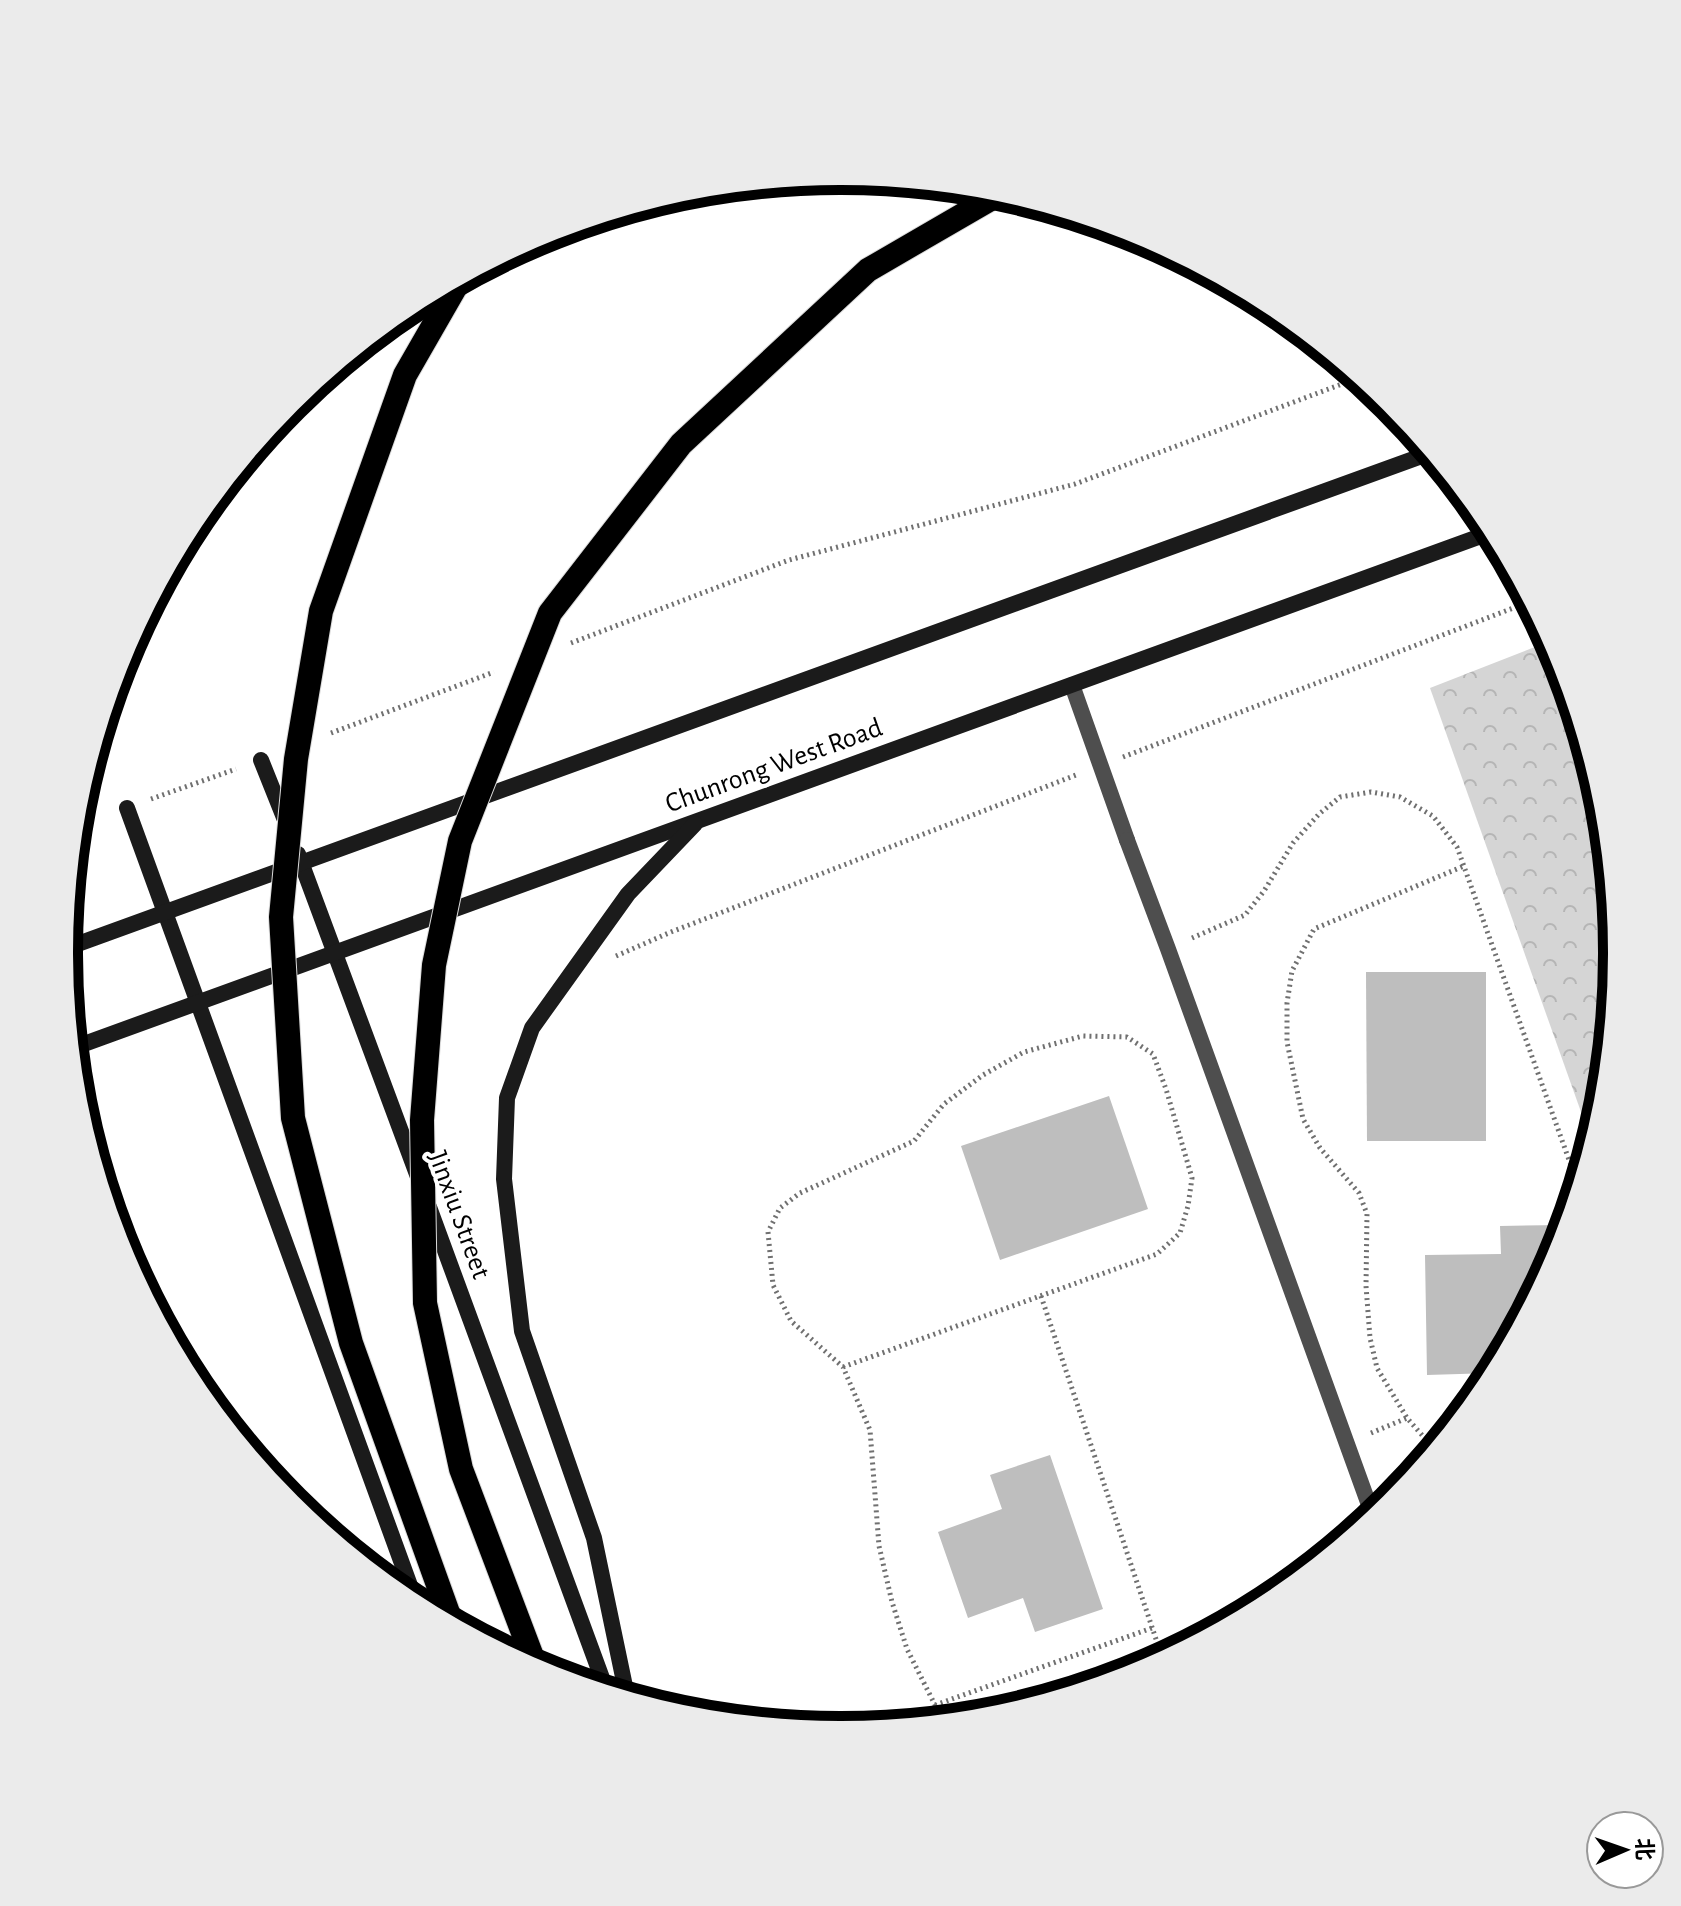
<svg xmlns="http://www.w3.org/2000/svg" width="1681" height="1906" viewBox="0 0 1681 1906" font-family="'Alegreya Sans','Noto Sans SC',sans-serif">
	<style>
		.forest { fill: url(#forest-crowns) }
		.building { fill: #bebebe }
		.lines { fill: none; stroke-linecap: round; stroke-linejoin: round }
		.path { stroke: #707070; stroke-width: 5; stroke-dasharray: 2 4; stroke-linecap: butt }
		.lane { stroke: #4e4e4e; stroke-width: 16 }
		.street { stroke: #4e4e4e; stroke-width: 16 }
		.secondary { stroke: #1b1b1b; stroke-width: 16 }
		.highway-bridge-casing { stroke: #dbdbdb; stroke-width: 26; stroke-linecap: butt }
		.highway-bridge { stroke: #000; stroke-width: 24 }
		.labels { text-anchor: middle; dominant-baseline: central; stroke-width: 8; stroke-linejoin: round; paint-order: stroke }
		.street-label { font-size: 28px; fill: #000; stroke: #fff }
		.rim { fill: none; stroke: #000; stroke-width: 10 }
	</style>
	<defs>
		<pattern id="forest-crowns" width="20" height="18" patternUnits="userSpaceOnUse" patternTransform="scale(2)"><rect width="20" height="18" fill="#d5d5d5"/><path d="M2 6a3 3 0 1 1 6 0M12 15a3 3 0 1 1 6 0" fill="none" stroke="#b5b5b5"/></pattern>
	</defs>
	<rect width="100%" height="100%" fill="#fff"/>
	<path class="forest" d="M1550 641 1558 656 1602 802 1617 953 1602 1105 1591 1140 1430 688Z"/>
	<g class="building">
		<path d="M1366 972H1486V1141H1367Z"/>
		<path d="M1109 1096 1148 1209 1000 1260 961 1146Z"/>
		<path d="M1563 1225 1558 1251 1492 1373 1427 1375 1425 1255 1501 1254 1500 1226Z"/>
		<path d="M1050 1455 1103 1609 1035 1632 1023 1598 968 1618 938 1532 1002 1509 990 1475Z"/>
	</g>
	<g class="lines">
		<g class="path">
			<path d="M571 643 789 560 1075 484 1358 378"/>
			<path d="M331 733 494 672"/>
			<path d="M1123 757 1529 602"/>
			<path d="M151 799 236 769"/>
			<path d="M1192 938 1245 915 1264 891 1293 843 1319 814 1340 797 1371 792 1400 797 1433 816 1457 847 1578 1185"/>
			<path d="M616 956 671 932 1076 775"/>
			<path d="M1041 1296 1162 1657"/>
			<path d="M843 1367 1157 1254 1180 1233 1188 1206 1192 1178 1166 1089 1153 1054 1127 1037 1083 1036 1024 1052 983 1075 944 1104 914 1141 800 1193 780 1208 768 1232 773 1285 791 1321 843 1367 870 1430 879 1546 892 1602 907 1649 935 1705 946 1719"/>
			<path d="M1371 1433 1407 1418"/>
			<path d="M1436 1446 1428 1442 1407 1418 1377 1368 1370 1338 1366 1286 1367 1214 1359 1193 1320 1148 1303 1119 1287 1042V1003L1292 971 1314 929 1464 866"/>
			<path d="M935 1705 1152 1628"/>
		</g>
		<path class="lane" d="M1072 685 1127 840"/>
		<path class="street" d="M1127 840 1168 949 1373 1516"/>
		<g class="secondary">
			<path d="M261 760 287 825"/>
			<path d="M127 808 416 1602"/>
			<path d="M298 854 418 1177"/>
			<path d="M64 949 1430 453"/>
			<path d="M73 1048 1492 532"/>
			<path d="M429 1207 606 1689"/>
			<path d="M627 1696 594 1538 522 1331 504 1179 507 1098 532 1028 628 894 695 824"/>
		</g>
		<g class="highway-bridge-casing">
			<g id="highway-bridge">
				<path d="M451 1621 351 1343 293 1118 281 917 296 759 321 611 405 375 459 281"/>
				<path d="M536 1667 461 1469 425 1303 422 1120 434 965 460 841 550 613 681 444 868 270 999 194"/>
			</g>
		</g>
		<use href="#highway-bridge" class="highway-bridge"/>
	</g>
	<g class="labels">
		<g class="street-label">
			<text transform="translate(774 766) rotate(-20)">Chunrong West Road</text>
			<text transform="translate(459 1215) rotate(70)">Jinxiu Street</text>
		</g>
	</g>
	<path d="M0 0H1681V1906H0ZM840 190H841A762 762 0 0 1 1603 952V954A762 762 0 0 1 841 1716H840A762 762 0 0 1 78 954V952A762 762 0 0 1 840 190Z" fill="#ebebeb" fill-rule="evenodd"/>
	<path class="rim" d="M840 190H841A762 762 0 0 1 1603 952V954A762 762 0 0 1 841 1716H840A762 762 0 0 1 78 954V952A762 762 0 0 1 840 190Z"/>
	<g transform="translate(1625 1850) rotate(88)"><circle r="38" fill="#ffffff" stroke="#999999" stroke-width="2"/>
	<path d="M0-6L14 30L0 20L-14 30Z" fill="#000000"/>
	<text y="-12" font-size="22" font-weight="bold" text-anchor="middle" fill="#000000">北</text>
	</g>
</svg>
